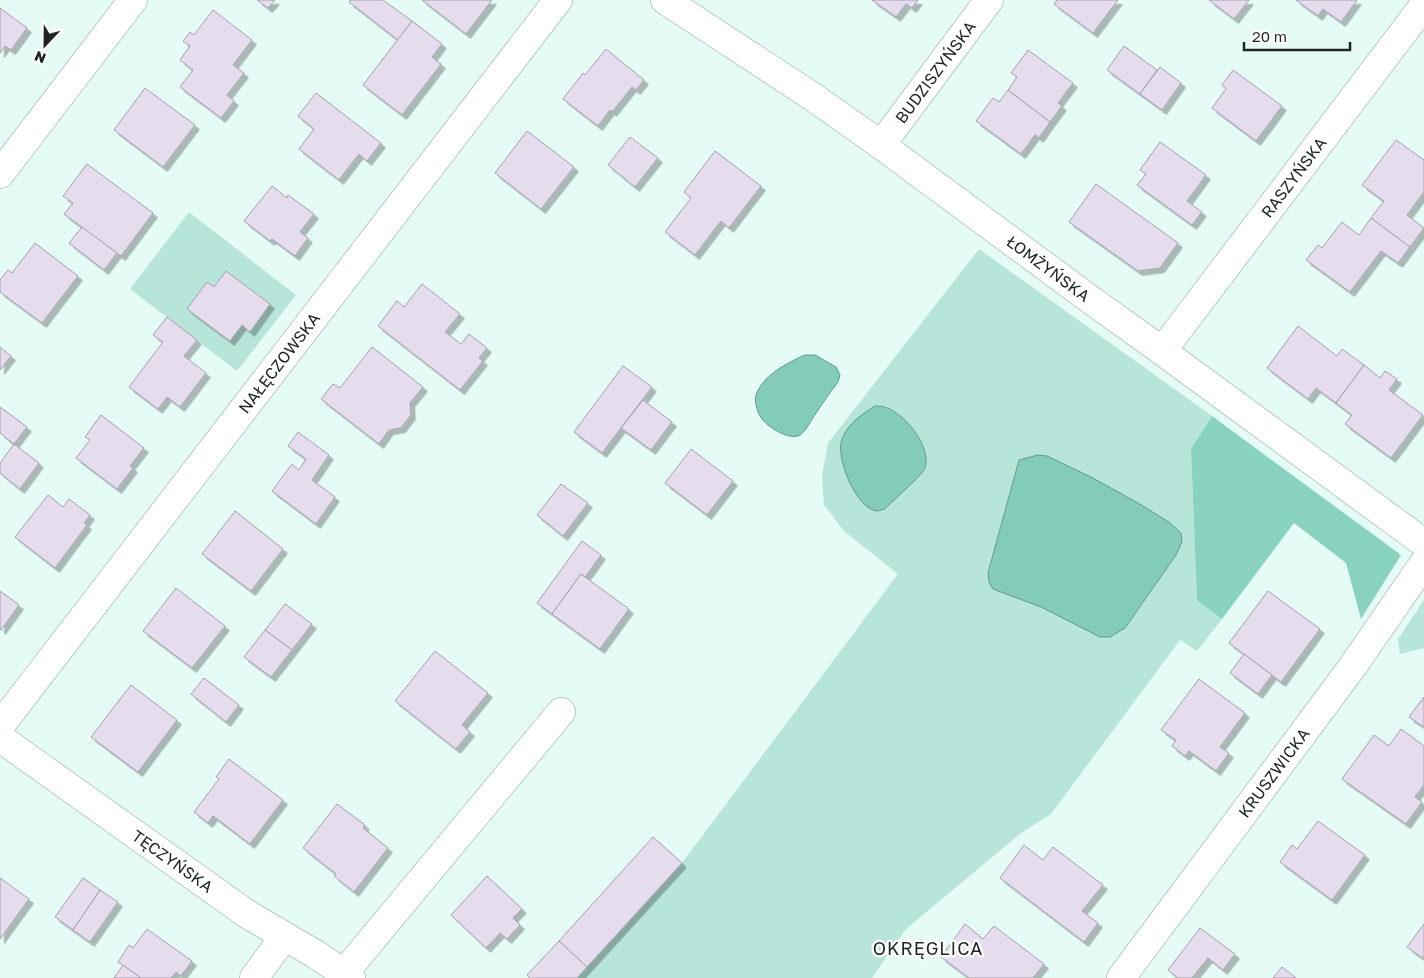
<svg xmlns="http://www.w3.org/2000/svg" width="1424" height="978" viewBox="0 0 1424 978" font-family="'Golos Text',sans-serif">
	<style>
		.green { fill: #b8e5d9 }
		.forest { fill: #89d2c0 }
		.water { fill: #83ccba; stroke: #649a8d }
		.building { fill: #e5ddee; stroke: #a69eae; filter: url(#shadow) }
		.lines { fill: none; stroke-linecap: round; stroke-linejoin: round }
		.minor-casing { stroke: #b8cdc7; stroke-width: 30 }
		.minor { stroke: #fff; stroke-width: 28 }
		.labels { text-anchor: middle; dominant-baseline: central; stroke-width: 4.5; stroke-linejoin: round; paint-order: stroke }
		.street-label { font-size: 16px; fill: #1d2523; stroke: #fff }
		.neighbourhood-label { font-size: 18px; letter-spacing: 1px; fill: #1d2523; stroke: #fff }
	</style>
	<defs>
		<filter id="shadow"><feDropShadow dx="4.5" dy="4.5" stdDeviation="0" flood-color="#0004"/></filter>
	</defs>
	<rect width="100%" height="100%" fill="#e5fbf5"/>
	<g class="green">
		<path d="M189 212 296 295 237 371 130 289Z"/>
		<path d="M979 249 1212 416 1191 449 1197 599 1222 619 1197 651 1180 640 1051 814 1021 833 906 929 872 978H577L682 863 898 574 844 531 824 505 822 476 828 443Z"/>
		<path d="M1424 600V648L1400 654 1398 639Z"/>
	</g>
	<path class="forest" d="M1212 416 1401 555 1361 619 1346 563 1294 523 1222 619 1197 600 1191 449Z"/>
	<g class="water">
		<path d="M805 355H815L836 367 840 375 838 382C830 392 823 403 816 413 811 420 807 430 800 435 791 441 769 428 763 420 758 415 754 403 756 395 763 375 787 363 805 355Z"/>
		<path d="M875 406C883 406 890 408 896 413 911 422 931 450 925 468 923 475 892 501 885 509 882 509 880 511 877 511 856 509 835 457 842 439 848 423 861 415 875 406Z"/>
		<path d="M1038 455 1047 456 1091 477 1138 503 1169 522 1181 533 1182 542 1176 555 1125 628 1110 637H1100L1041 607 993 589 989 582 988 573 1019 460Z"/>
	</g>
	<g class="building">
		<path d="M257 0H275L268 8Z"/>
		<path d="M351 0H383L412 21 398 40 349 2Z"/>
		<path d="M422 0H492L466 34Z"/>
		<path d="M872 0H918L912 8 906 4 896 17Z"/>
		<path d="M1057 0H1118L1093 33 1054 4Z"/>
		<path d="M1209 0H1249L1234 19Z"/>
		<path d="M1296 0H1357L1341 22 1323 9 1318 16Z"/>
		<path d="M0 8 27 28 11 50 5 46 0 53Z"/>
		<path d="M213 10 252 40 233 65 244 73 227 95 234 101 221 118 180 87 193 70 180 60 190 46 183 41 190 32 194 35Z"/>
		<path d="M412 21 442 44 432 57 441 64 402 115 363 85Z"/>
		<path d="M1124 46 1157 70 1140 94 1107 70Z"/>
		<path d="M606 49 644 80 636 90 632 87 612 112 610 110 598 126 563 99 583 73 585 75Z"/>
		<path d="M1028 50 1073 83 1058 103 1062 106 1050 122 1008 90 1017 77 1011 73Z"/>
		<path d="M1160 67 1181 83 1162 110 1140 94Z"/>
		<path d="M1233 70 1282 106 1256 141 1212 108 1226 89 1222 85Z"/>
		<path d="M145 88 195 125 163 167 114 130Z"/>
		<path d="M1008 90 1050 122 1039 138 1035 135 1021 154 976 121 993 98 999 102Z"/>
		<path d="M316 93 381 143 367 161 359 154 339 180 299 149 314 129 298 116Z"/>
		<path d="M527 131 574 167 541 209 495 173Z"/>
		<path d="M630 137 658 158 635 187 608 165Z"/>
		<path d="M1396 140 1424 160V192L1407 215 1424 228 1410 247 1371 218 1384 201 1362 185Z"/>
		<path d="M1160 142 1206 175 1187 201 1202 212 1192 225 1137 185 1146 174 1140 170Z"/>
		<path d="M715 151 761 186 729 228 721 221 695 255 665 232 691 198 684 192Z"/>
		<path d="M87 164 153 213 121 256 64 214 73 203 63 196Z"/>
		<path d="M1096 184 1178 243 1160 268 1138 271 1069 222Z"/>
		<path d="M272 186 287 198 288 195 314 214 300 232 308 238 295 256 272 239 270 241 244 221Z"/>
		<path d="M1371 218 1410 247 1398 263 1381 251 1350 292 1306 260 1318 245 1322 248 1342 222 1359 235Z"/>
		<path d="M82 227 117 253 104 270 69 243Z"/>
		<path d="M35 243 78 276 42 323 0 292V280L8 270 12 273Z"/>
		<path d="M226 271 270 304 250 332 242 325 230 341 187 309 207 282 214 287Z"/>
		<path d="M422 284 460 314 445 332 461 344 469 334 487 348 479 358 483 361 460 390 378 326 397 301 404 307Z"/>
		<path d="M167 317 197 340 184 356 206 373 180 407 167 397 158 409 129 387 163 342 153 335Z"/>
		<path d="M1298 326 1337 356 1342 349 1364 365 1336 403 1316 388 1308 399 1267 368Z"/>
		<path d="M0 347 11 356 0 370Z"/>
		<path d="M372 347 423 387 410 403 411 415 401 428 389 430 379 444 321 399 333 384 340 388Z"/>
		<path d="M1364 365 1380 378 1385 371 1397 379 1389 390 1423 415 1391 458 1345 424 1352 415 1336 403Z"/>
		<path d="M623 366 652 387 602 453 574 432Z"/>
		<path d="M643 400 672 422 651 450 621 428Z"/>
		<path d="M0 407 27 427 14 444 0 433Z"/>
		<path d="M101 415 144 448 130 466 133 468 117 489 76 458 90 440 85 437Z"/>
		<path d="M298 432 329 455 312 480 335 497 316 524 272 491 292 464 299 470 306 459 288 446Z"/>
		<path d="M14 444 39 463 20 489 0 473V463Z"/>
		<path d="M691 449 733 481 707 515 665 483Z"/>
		<path d="M561 484 588 503 563 536 537 515Z"/>
		<path d="M48 495 63 507 69 499 90 515 84 523 87 525 55 568 15 537Z"/>
		<path d="M235 511 283 549 251 591 202 554Z"/>
		<path d="M582 541 601 555 585 577 581 574 552 614 537 603Z"/>
		<path d="M581 574 629 609 600 649 552 614Z"/>
		<path d="M176 588 225 626 192 668 143 631Z"/>
		<path d="M0 591 19 605 1 630 0 629Z"/>
		<path d="M1268 591 1320 629 1281 682 1229 643Z"/>
		<path d="M285 604 312 624 292 650 265 630Z"/>
		<path d="M265 630 292 650 271 677 244 657Z"/>
		<path d="M435 651 488 693 462 725 470 732 456 749 395 701Z"/>
		<path d="M1244 654 1272 675 1258 694 1230 673Z"/>
		<path d="M204 678 239 705 226 722 191 694Z"/>
		<path d="M1199 679 1245 713 1220 747 1229 753 1216 771 1189 751 1185 756 1172 746 1176 740 1161 730Z"/>
		<path d="M131 685 177 720 138 772 91 737Z"/>
		<path d="M1424 697V727L1409 717Z"/>
		<path d="M1401 729 1424 746V785L1415 797 1422 802 1406 824 1342 779 1374 735 1389 746Z"/>
		<path d="M229 759 283 800 250 844 213 816 208 823 194 812 219 779 216 777Z"/>
		<path d="M337 804 365 825 363 828 388 848 354 892 334 876 336 874 303 848Z"/>
		<path d="M1318 821 1365 855 1332 900 1280 862 1292 845 1297 849Z"/>
		<path d="M653 837 682 863 587 967 559 941Z"/>
		<path d="M1024 845 1043 860 1053 847 1103 885 1082 911 1098 923 1084 942 1000 878Z"/>
		<path d="M487 876 522 909 513 918 520 925 507 939 500 933 486 948 451 915Z"/>
		<path d="M0 878 29 899 0 939Z"/>
		<path d="M83 878 100 890 73 930 55 917Z"/>
		<path d="M100 890 118 902 90 942 73 930Z"/>
		<path d="M965 924 983 939 994 926 1044 964 1033 978H969L941 957Z"/>
		<path d="M1424 924V959L1407 947Z"/>
		<path d="M1200 928 1235 954 1223 970 1208 958 1192 978H1178L1168 970Z"/>
		<path d="M147 929 192 961 181 976 176 972 171 978H141L118 962 129 945 133 948Z"/>
		<path d="M559 941 587 967 577 978H530L527 975Z"/>
		<path d="M123 965 141 978H114Z"/>
		<path d="M1282 967 1296 978H1273Z"/>
	</g>
	<g class="lines">
		<g class="minor-casing">
			<g id="minor">
				<path id="s1" d="M665 0 813 97 881 145 1091 300 1162 351 1424 543"/>
				<path id="s2" d="M881 145 989 0"/>
				<path d="M0 174 133 0"/>
				<path id="s3" d="M1162 351 1424 5"/>
				<path id="s4" d="M0 726 558 0"/>
				<path id="s5" d="M0 738 247 914 315 954 351 978"/>
				<path d="M344 973 561 712"/>
				<path d="M254 978 284 937"/>
				<path id="s6" d="M1121 978 1353 666 1424 563"/>
			</g>
		</g>
		<use href="#minor" class="minor"/>
	</g>
	<g class="labels">
		<g class="street-label">
			<text stroke="none"><textPath href="#s2" startOffset="91">BUDZISZYŃSKA</textPath></text>
			<text stroke="none"><textPath href="#s3" startOffset="218">RASZYŃSKA</textPath></text>
			<text stroke="none"><textPath href="#s1" startOffset="468">ŁOMŻYŃSKA</textPath></text>
			<text stroke="none"><textPath href="#s4" startOffset="458">NAŁĘCZOWSKA</textPath></text>
			<text stroke="none"><textPath href="#s6" startOffset="256">KRUSZWICKA</textPath></text>
			<text stroke="none"><textPath href="#s5" startOffset="212">TĘCZYŃSKA</textPath></text>
		</g>
		<g class="neighbourhood-label">
			<text x="928" y="948">OKRĘGLICA</text>
		</g>
	</g>
	<g transform="translate(45 45) rotate(202)" stroke="#ffffff" stroke-width="4" paint-order="stroke">
	<path d="M0-4L9 19L0 12L-9 19Z" fill="#1d2523"/>
	<text y="-8" font-size="14" font-weight="bold" text-anchor="middle" fill="#1d2523">N</text>
	</g>
	<path d="M1244 42v8h106v-8" fill="none" stroke="#1d2523" stroke-width="2.5"/>
	<text x="1252" y="42" font-size="15" fill="#1d2523" stroke="#ffffff" stroke-width="4" paint-order="stroke">20 m</text>
</svg>
